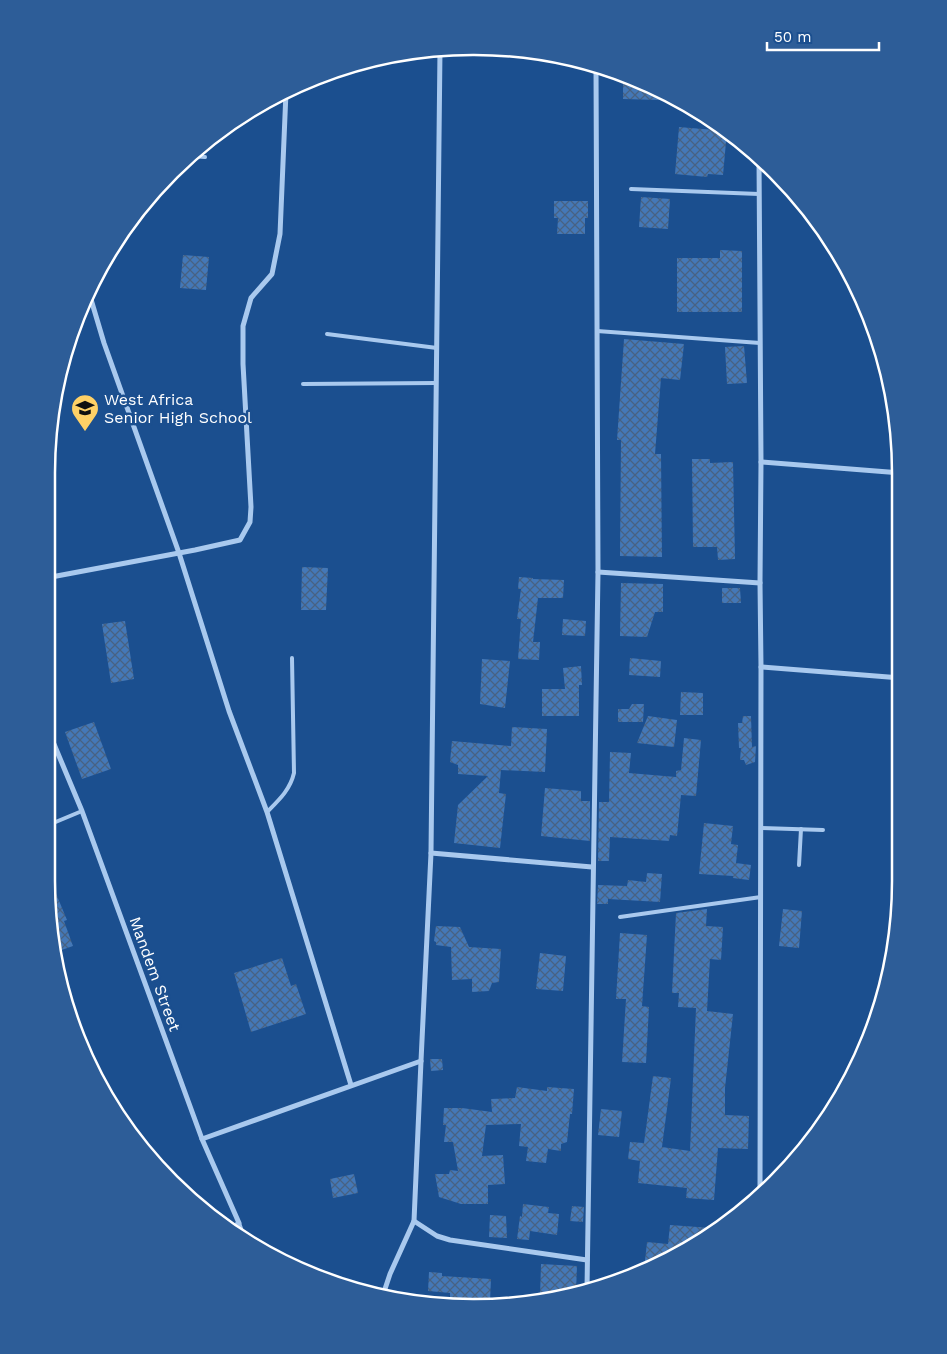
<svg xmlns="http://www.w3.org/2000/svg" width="947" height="1354" viewBox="0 0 947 1354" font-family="'Work Sans',sans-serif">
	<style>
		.building { fill: url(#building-cross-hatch) }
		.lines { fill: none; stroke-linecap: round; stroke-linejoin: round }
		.service { stroke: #a9c9ee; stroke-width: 4 }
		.minor { stroke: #a9c9ee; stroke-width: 5 }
		.labels { text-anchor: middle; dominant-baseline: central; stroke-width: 5; stroke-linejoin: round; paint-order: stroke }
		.poi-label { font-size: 16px; fill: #fff; stroke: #1b4f8f; text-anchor: start }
		.street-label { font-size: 16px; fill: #fff; stroke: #1b4f8f }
		.rim { fill: none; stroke: #fff; stroke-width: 2.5 }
	</style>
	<defs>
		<pattern id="building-cross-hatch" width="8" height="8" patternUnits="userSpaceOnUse" patternTransform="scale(1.25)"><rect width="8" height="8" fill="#4478b7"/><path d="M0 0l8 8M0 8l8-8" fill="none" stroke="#486282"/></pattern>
	</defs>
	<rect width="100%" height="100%" fill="#1b4f8f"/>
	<g class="building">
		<path d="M623 75 637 79 659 91V100L623 99Z"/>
		<path d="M679 127 727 131 723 175 708 174 707 177 675 174Z"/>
		<path d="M641 197 670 199 668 229 639 227Z"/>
		<path d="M554 201H588V218H585V234H557L558 218H554Z"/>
		<path d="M720 250 742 251V312H677V258H720Z"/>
		<path d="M183 255 209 257 206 290 180 288Z"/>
		<path d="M624 339 684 344 680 380 661 378 655 454H661L662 557 620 556 621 440H617Z"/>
		<path d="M744 346 747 383 727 384 725 347Z"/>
		<path d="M692 459H710V463L733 462 735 559 718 560 717 547H693Z"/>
		<path d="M302 567 328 568 326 610H301Z"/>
		<path d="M519 577 533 578V579L564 580 563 598H538L533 642H540L539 660 518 659 521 619H517L521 589H518Z"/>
		<path d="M621 583 663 584V612H655L647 637 620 636Z"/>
		<path d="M722 588H740L741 603H722Z"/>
		<path d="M563 619 586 621 585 636 562 635Z"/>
		<path d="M125 621 134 679 111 683 102 624Z"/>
		<path d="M630 658 661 661 660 677 629 675Z"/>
		<path d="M482 659 510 661 505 708 480 704Z"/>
		<path d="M581 666 582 685H579V716H542V689H565L563 668Z"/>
		<path d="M681 692 703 693V715H680Z"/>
		<path d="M632 704H644L643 722H618V709H629Z"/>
		<path d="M648 716 677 720 674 747 637 743Z"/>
		<path d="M743 716H751L752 747 756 746 755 762 746 765 744 760H740L741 748H739L738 723H742Z"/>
		<path d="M94 722 111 769 82 779 65 732Z"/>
		<path d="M512 727 547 729 545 772 501 770 499 793 506 794 500 848 454 843 458 805 488 776 458 774V765L450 762 452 741 511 746Z"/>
		<path d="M684 738 701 740 696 796 681 795 677 836 670 835 669 841 610 837 609 861H598L599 802H609L610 752 631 753 629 773 676 777V771L681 770Z"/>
		<path d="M545 788 581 791V801H590V841L541 836Z"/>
		<path d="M704 823 733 826 731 844 738 845 736 863 751 865 749 880 733 878V876L699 874Z"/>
		<path d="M647 873 662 874 660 902 608 899V904H597L598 885 627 886 628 880 646 882Z"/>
		<path d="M50 879 67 920 64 921 73 946 56 952 46 880Z"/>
		<path d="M707 909 706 926 723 927 721 960 710 959 707 1011 733 1014 725 1088V1115L749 1116 748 1149 718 1148 714 1200 686 1198 687 1188 638 1183 640 1161 628 1159 630 1142 644 1143 653 1076 671 1078 662 1147 690 1151 696 1008 678 1007 679 993H672L676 913Z"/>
		<path d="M783 909 802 911 799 948 779 946Z"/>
		<path d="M436 926 460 927 469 947 501 949 499 982 492 983 489 991 472 992V979L452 980 451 947 436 945V942L434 941Z"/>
		<path d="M620 933 647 935 642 1006 649 1007 646 1063 622 1062 626 999H616Z"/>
		<path d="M540 953 566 956 563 991 536 989Z"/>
		<path d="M282 958 291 986 296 984 306 1014 251 1032 234 973Z"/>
		<path d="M430 1059H442L443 1070 431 1071Z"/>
		<path d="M517 1087 547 1091V1087L574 1089 572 1114H570L567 1142 561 1144V1151L548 1149 546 1163 526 1161 528 1147 519 1146 521 1124 486 1125 482 1156 503 1155 505 1184 488 1185V1204H461L439 1197 435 1174H449L450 1170 458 1171 453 1142H444L446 1125H443L444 1108H462L492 1112 491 1099 515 1098Z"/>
		<path d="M601 1109 622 1111 619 1137 598 1135Z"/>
		<path d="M354 1174 358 1193 333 1198 330 1179Z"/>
		<path d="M523 1204 549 1207 548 1213 559 1214 557 1235 530 1231 529 1240 517 1239 520 1216 522 1217Z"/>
		<path d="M572 1206 584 1207 583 1222 570 1221Z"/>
		<path d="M490 1215 506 1216 507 1238 489 1237Z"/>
		<path d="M670 1225 712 1228 663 1264 644 1270 647 1242 668 1244Z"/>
		<path d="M541 1264 577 1266 576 1293 565 1297 540 1296Z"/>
		<path d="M429 1272 442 1273V1276L491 1279 490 1302 450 1303V1293L428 1291Z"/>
	</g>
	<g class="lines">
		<g class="service">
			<path d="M190 156 205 157"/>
			<path d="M631 189 759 194"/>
			<path d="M597 331 760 343"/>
			<path d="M327 334 437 348"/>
			<path d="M303 384 436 383"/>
			<path d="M267 812C279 800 290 790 294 773L292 658"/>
			<path d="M46 826 82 811"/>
			<path d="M761 828 823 830"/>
			<path d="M799 865 801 829"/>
			<path d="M620 917 761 897"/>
			<path d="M239 1223 243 1234"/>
		</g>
		<g class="minor">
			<path d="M759 158 761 462 760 583 761 667 760 1194"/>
			<path d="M90 296 104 343 179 553 229 711 267 812 351 1085"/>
			<path d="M761 462 901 473"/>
			<path d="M598 572 760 583"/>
			<path d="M46 578 195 550 240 540 250 522 251 507 243 364V326L251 298 272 274 280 234 286 92"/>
			<path d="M761 667 901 678"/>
			<path d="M46 725 82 811 202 1139 239 1223 233 1227"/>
			<path d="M431 853 592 867"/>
			<path d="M202 1139 421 1061"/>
			<path d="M414 1221 437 1236 450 1240 587 1260"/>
			<path d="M587 1289 598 572 596 66"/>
			<path d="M383 1295 390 1274 414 1221 421 1061 431 853 440 50"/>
		</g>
	</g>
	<defs>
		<g id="school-pin" transform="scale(1.4375)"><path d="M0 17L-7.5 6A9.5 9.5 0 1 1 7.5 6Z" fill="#ffd166" stroke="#1b4f8f"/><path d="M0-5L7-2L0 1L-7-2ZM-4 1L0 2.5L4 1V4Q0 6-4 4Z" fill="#111"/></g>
	</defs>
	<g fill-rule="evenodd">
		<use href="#school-pin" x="85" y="408"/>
	</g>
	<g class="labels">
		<g class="poi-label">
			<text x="104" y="399">West Africa<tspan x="104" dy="18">Senior High School</tspan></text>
		</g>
		<g class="street-label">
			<text transform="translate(155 974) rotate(70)">Mandem Street</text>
		</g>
	</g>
	<path d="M0 0H947V1354H0ZM473 55H474A418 418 0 0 1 892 473V881A418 418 0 0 1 474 1299H473A418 418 0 0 1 55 881V473A418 418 0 0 1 473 55Z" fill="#2d5d98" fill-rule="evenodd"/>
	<path class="rim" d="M473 55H474A418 418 0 0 1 892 473V881A418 418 0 0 1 474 1299H473A418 418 0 0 1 55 881V473A418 418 0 0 1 473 55Z"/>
	<path d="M767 42v8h112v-8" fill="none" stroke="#ffffff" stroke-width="2.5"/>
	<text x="774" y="42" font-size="15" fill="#ffffff" stroke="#1b4f8f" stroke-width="4" paint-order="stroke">50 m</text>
</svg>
